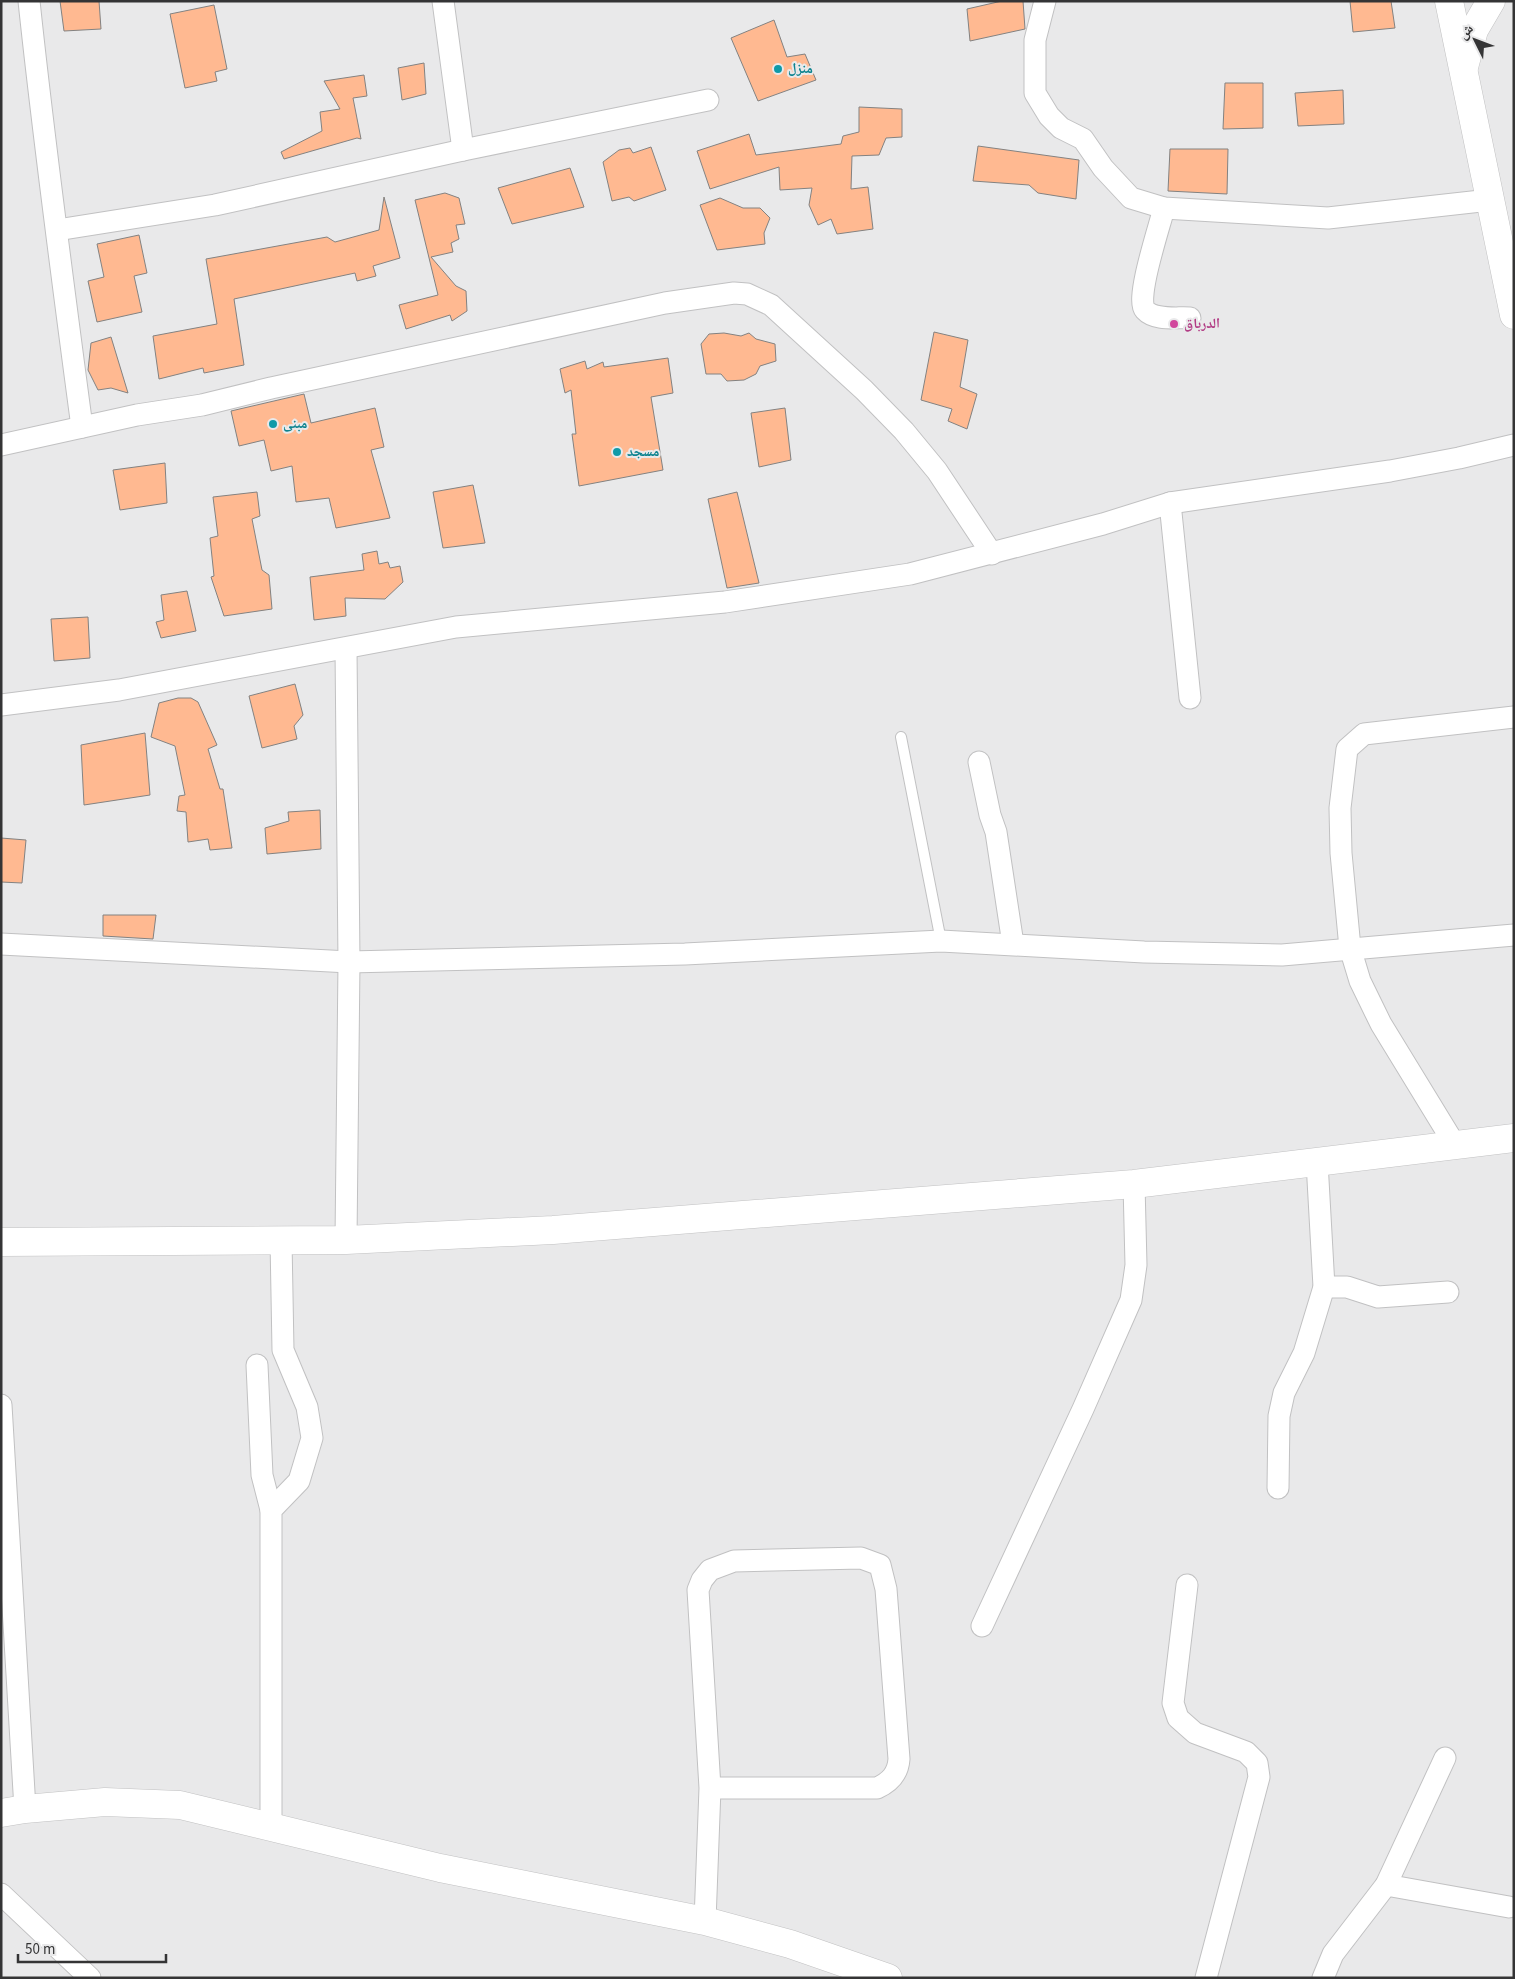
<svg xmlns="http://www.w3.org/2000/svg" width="1515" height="1979" viewBox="0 0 1515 1979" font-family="'Source Sans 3','Noto Naskh Arabic',sans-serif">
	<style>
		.building { fill: #ffb991; stroke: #838281 }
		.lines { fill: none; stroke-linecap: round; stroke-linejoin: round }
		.lane-casing { stroke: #c1c1c2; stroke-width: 12 }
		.street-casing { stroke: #c1c1c2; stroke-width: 23 }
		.secondary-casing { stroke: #c1c1c2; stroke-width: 29 }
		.lane { stroke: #fff; stroke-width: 10 }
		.street { stroke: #fff; stroke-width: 21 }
		.secondary { stroke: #fff; stroke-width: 28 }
		.culture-dot { fill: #0f9aa8; stroke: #e9e9ea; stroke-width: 2 }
		.hotel-dot { fill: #d1479c; stroke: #e9e9ea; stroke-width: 2 }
		.labels { text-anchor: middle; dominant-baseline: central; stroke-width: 4; stroke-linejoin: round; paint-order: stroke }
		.culture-label { font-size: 14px; font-weight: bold; fill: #0d838f; stroke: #e9e9ea; text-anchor: start }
		.hotel-label { font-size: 14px; font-weight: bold; fill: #b23c85; stroke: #e9e9ea; text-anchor: start }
	</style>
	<rect width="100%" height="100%" fill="#e9e9ea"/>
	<g class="building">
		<path d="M60 1H99L101 29 64 31Z"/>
		<path d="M1002 1H1023L1025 29 970 41 967 9Z"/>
		<path d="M1350 1H1391L1395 28 1353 32Z"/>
		<path d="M214 5 227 69 215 72 217 81 185 88 170 14Z"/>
		<path d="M774 20 787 57 805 54 816 80 758 101 731 38Z"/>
		<path d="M424 63 426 94 402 100 398 68Z"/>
		<path d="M364 75 367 96 353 98 361 139 357 138 284 159 281 152 322 131 320 112 340 109 324 81Z"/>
		<path d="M1225 83H1263V128L1223 129Z"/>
		<path d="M1343 90 1344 124 1298 126 1295 93Z"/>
		<path d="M859 107 902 109V137L886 138 879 155 852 156 851 189 868 187 873 229 837 234 831 219 818 225 809 205 812 188 780 190 779 167 710 189 697 151 749 134 756 155 841 144 843 136 859 132Z"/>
		<path d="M978 146 1079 160 1076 199 1038 193 1029 185 973 181Z"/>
		<path d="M651 147 666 190 634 201 629 197 612 201 603 162 619 150 630 148 633 153Z"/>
		<path d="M1170 149H1228L1227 194 1168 191Z"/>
		<path d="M570 168 584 207 512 224 498 188Z"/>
		<path d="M445 193 459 198 465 224 456 225 459 239 451 243 453 252 431 257 456 286 466 291 467 311 452 321 450 315 406 329 399 305 438 295 415 200Z"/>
		<path d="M384 197 400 258 373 266 376 276 357 281 355 273 234 299 244 365 204 373 203 368 159 379 153 336 217 324 206 259 327 237 335 242 379 230Z"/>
		<path d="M720 198 743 208H760L770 218 764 233 765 244 717 250 700 205Z"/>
		<path d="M139 235 147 273 134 276 142 312 97 322 88 281 104 277 97 244Z"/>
		<path d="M934 332 968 340 960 387 977 394 967 429 948 421 952 409 921 400Z"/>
		<path d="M724 333 741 336 749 333 756 339 775 344 776 361 760 366 756 374 744 380 727 381 721 374H706L701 344 709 334Z"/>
		<path d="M111 337 128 393 111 388 98 390 88 370 91 343Z"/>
		<path d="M668 358 673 393 651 397 663 470 579 486 572 434H576L571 390 565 393 560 369 585 361 587 369 603 362 604 367Z"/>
		<path d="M304 394 311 423 375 408 384 447 371 450 390 518 336 528 329 498 296 502 292 466 271 471 264 440 239 446 231 411Z"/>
		<path d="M785 408 791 460 759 467 751 413Z"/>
		<path d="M165 463 167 503 120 510 113 470Z"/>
		<path d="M473 485 485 543 443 548 433 492Z"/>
		<path d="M257 492 260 516 252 519 262 570 269 575 272 609 224 616 211 577 214 576 210 538 218 536 213 497Z"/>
		<path d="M737 492 759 583 727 588 708 499Z"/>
		<path d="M377 551 379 564 388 562 390 568 400 566 403 582 385 599 345 598 346 616 314 620 310 577 364 570 362 554Z"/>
		<path d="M187 591 196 631 161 638 156 622 164 620 161 595Z"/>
		<path d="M88 617 90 658 54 661 51 619Z"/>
		<path d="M295 684 303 715 294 726 297 739 262 748 249 696Z"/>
		<path d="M178 698H191L198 702 217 745 208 749 220 789H223L232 848 210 850 208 839 188 842 186 812 177 811 179 796 185 795 175 746 151 737 159 703Z"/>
		<path d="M145 733 150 795 84 805 81 745Z"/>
		<path d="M320 810 321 849 267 854 265 828 289 821 288 812Z"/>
		<path d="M1 838 26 840 22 883 1 882Z"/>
		<path d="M103 915H156L153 939 103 936Z"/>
	</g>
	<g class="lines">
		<g class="lane-casing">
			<path id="lane" d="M901 737 941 941"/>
		</g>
		<g class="street-casing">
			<g id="street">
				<path d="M29 1C44 143 63 285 82 427"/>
				<path d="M443 1 463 150"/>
				<path d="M1045 1 1035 40V93L1049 116 1061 128 1083 139 1103 168 1131 198 1164 208 1328 218 1490 200"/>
				<path d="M1164 208C1160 225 1135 299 1145 310 1155 321 1177 317 1190 318"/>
				<path d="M57 230 215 205 463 150 708 100"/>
				<path d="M1 445 137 415 202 405 271 388 665 303 734 293 747 294 771 305 864 390 904 431 937 471 992 554"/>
				<path d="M1170 503 1190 698"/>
				<path d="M346 649 349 962 346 1240"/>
				<path d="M1 705 119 690 456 627 725 602 910 574 1103 524 1170 503 1390 471 1459 458 1514 445"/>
				<path d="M979 762 990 815 996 832 1013 944"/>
				<path d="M1 944 349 962 685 954 941 941 1144 952 1282 955 1514 935"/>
				<path d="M1455 1145 1381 1024 1360 981 1350 948 1341 853 1340 808 1347 749 1364 734 1514 717"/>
				<path d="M1324 1287H1347L1378 1297 1448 1292"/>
				<path d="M257 1365 262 1475 271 1510"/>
				<path d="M1 1405 25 1809"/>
				<path d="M1278 1488 1279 1416 1284 1393 1304 1353 1324 1287 1317 1162"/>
				<path d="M1187 1585 1173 1703 1178 1718 1195 1733 1246 1752 1257 1763 1259 1777 1206 1978"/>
				<path d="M982 1626 1083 1409 1131 1300 1136 1265 1134 1184"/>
				<path d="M271 1826V1510L299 1481 312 1438 307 1407 283 1350 281 1240"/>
				<path d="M1386 1885 1509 1907"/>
				<path d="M1 1894 90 1978"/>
				<path d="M705 1921 710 1788 698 1590 702 1580 710 1570 734 1561 861 1558 880 1565 886 1589 899 1759C898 1774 890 1782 877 1788H710"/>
				<path d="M1323 1978 1333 1954 1386 1885 1445 1758"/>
			</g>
		</g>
		<g class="secondary-casing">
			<g id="secondary">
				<path d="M1449 1 1514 315"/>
				<path d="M1464 67 1474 30 1491 1"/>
				<path d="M1 1242 346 1240 553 1230 1134 1184 1514 1138"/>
				<path d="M1 1813 25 1809 105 1802 180 1805 440 1868 705 1921 790 1944 888 1978"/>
			</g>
		</g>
		<use href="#lane" class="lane"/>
		<use href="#street" class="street"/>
		<use href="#secondary" class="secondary"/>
	</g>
	<g class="culture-dot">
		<circle cx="778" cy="69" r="5"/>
		<circle cx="273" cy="424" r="5"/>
		<circle cx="617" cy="452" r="5"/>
	</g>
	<circle class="hotel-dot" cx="1174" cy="324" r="5"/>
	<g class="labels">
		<g class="culture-label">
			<text x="788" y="69">منزل</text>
			<text x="283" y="424">مبنى</text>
			<text x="627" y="452">مسجد</text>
		</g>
		<g class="hotel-label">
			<text x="1184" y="324">الدرباق</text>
		</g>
	</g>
	<rect width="1515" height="1979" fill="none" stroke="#343435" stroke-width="5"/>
	<g transform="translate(1475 40) rotate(312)" stroke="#e9e9ea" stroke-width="4" paint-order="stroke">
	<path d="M0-4L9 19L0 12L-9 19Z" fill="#343435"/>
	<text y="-8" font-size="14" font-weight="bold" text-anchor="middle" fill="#343435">ش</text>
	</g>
	<path d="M18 1954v8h148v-8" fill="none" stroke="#343435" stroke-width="2.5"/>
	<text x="25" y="1954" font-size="15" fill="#343435" stroke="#e9e9ea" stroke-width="4" paint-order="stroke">50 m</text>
</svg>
